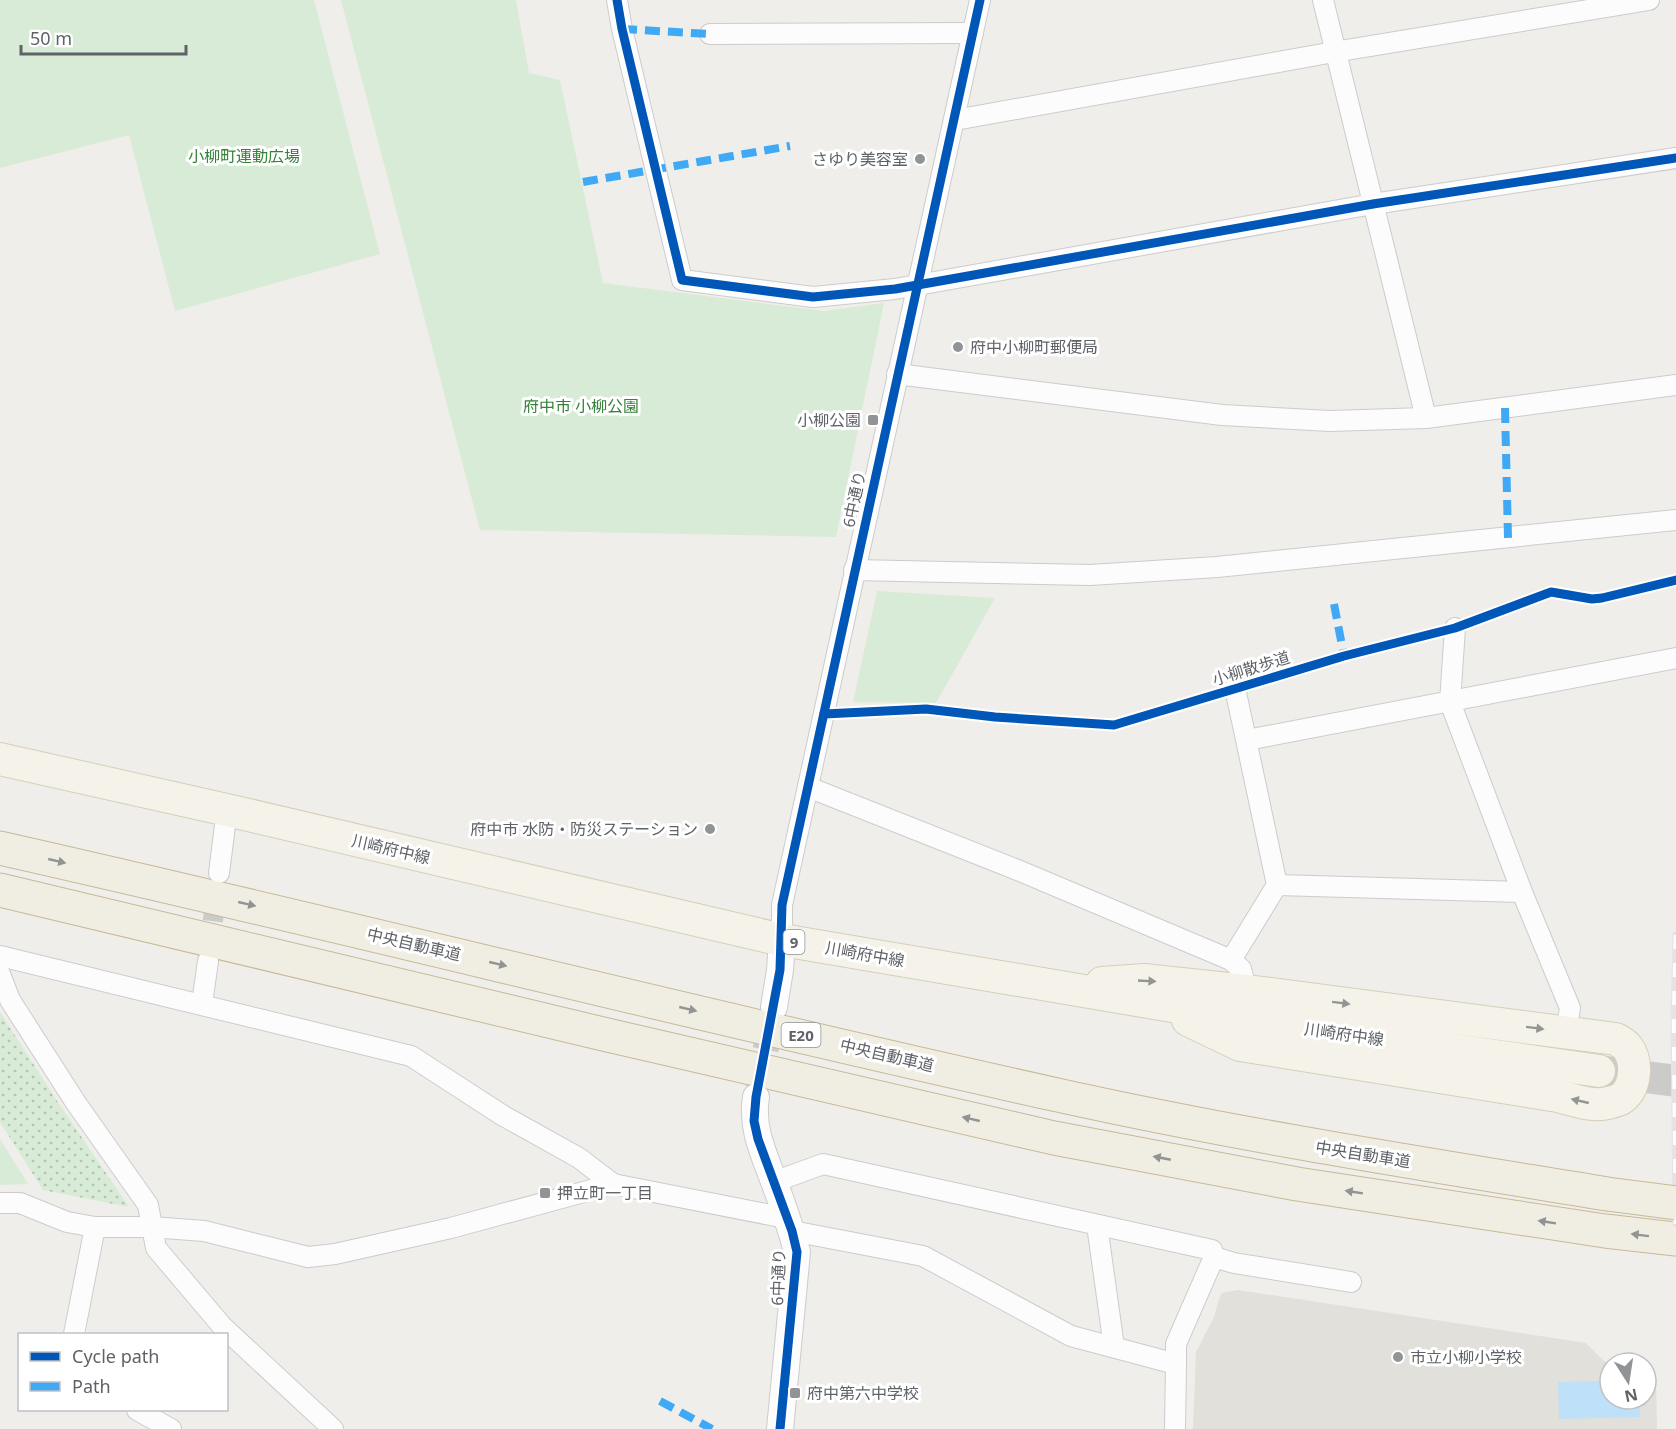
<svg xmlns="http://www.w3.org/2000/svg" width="1676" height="1429" viewBox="0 0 1676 1429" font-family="'Noto Sans','Noto Sans JP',sans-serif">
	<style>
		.education { fill: #e2e0da }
		.grass { fill: url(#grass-dots) }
		.park { fill: #d8ebd6 }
		.water { fill: #bfe0f9 }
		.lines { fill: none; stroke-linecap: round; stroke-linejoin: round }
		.minor-tunnel { stroke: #cbcbca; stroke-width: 20; stroke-dasharray: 20 10; stroke-linecap: butt }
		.tertiary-tunnel { stroke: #cbcbca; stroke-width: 26; stroke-dasharray: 26 13; stroke-linecap: butt }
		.primary-tunnel { stroke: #cbcbca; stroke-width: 32; stroke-dasharray: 32 16; stroke-linecap: butt }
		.minor-casing { stroke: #cbcccc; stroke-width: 22 }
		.tertiary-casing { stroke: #cbcccc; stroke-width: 28 }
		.primary-casing { stroke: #d7ceb8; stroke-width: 34 }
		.motorway-casing { stroke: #c8b996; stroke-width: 35 }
		.minor { stroke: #fdfcfc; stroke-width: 20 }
		.tertiary { stroke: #fdfcfc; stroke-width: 26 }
		.primary { stroke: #f4f2e9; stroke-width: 32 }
		.motorway { stroke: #f0ede3; stroke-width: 33 }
		.rail-casing { stroke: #e4e4e4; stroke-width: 7 }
		.rail { stroke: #fff; stroke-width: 4.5; stroke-dasharray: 14; stroke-linecap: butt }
		.motorway-bridge-casing { stroke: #c8b996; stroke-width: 35; stroke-linecap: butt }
		.motorway-bridge { stroke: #f0ede3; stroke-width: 33 }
		.quiet { stroke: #3fa9f5; stroke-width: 8; stroke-dasharray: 15 8; stroke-linecap: butt }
		.cycleway-casing { stroke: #fff; stroke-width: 13 }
		.cycleway { stroke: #0057b8; stroke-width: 9 }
		.oneway { fill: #929393 }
		.oneway2 { fill: #939595 }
		.poi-dot { fill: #919496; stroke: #fff; stroke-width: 2 }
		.labels { text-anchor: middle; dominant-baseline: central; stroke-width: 6; stroke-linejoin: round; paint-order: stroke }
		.shield { fill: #fff; stroke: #8f9295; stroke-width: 1.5 }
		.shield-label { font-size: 15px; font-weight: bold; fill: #5f6368 }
		.park-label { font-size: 16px; fill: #348238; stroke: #fff }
		.poi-label { font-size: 16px; fill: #5f6368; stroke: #fff; text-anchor: start }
		.street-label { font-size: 16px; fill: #5f6368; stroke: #fff }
	</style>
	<defs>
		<pattern id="grass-dots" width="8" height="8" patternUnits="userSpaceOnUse" patternTransform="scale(1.5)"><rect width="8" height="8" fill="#d8ebd6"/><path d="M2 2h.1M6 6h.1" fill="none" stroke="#b2c2b1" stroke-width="1.8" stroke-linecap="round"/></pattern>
	</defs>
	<rect width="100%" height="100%" fill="#efeeea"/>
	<path class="education" d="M1238 1290 1586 1343 1605 1362 1615 1363H1610V1399H1646V1372L1656 1380 1657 1429H1193L1196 1352 1214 1317 1221 1293Z"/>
	<path class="grass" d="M0 1012 57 1101 129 1207 43 1190 0 1122Z"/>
	<g class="park">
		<path d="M0 0H314L380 254 175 311 129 135 0 168Z"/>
		<path d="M341 0H516L529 73 560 80 603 283 824 311 884 303 836 537 480 530Z"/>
		<path d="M877 591 995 598 936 703 853 702Z"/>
		<path d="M0 1139 28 1184 0 1185Z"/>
	</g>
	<path class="water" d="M1610 1381V1399H1640V1417L1559 1419 1558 1382Z"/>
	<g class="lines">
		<path class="minor-tunnel" d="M209 951 217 888"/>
		<path class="tertiary-tunnel" d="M758 1088 773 1012"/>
		<path class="primary-tunnel" d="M1599 1071 1676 1081"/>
		<g class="minor-casing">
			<g id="minor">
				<path d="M617 0 622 29 682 280 813 297 895 289 1373 204 1676 158"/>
				<path d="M1323 0 1426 418"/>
				<path d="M710 34 973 33"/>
				<path d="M955 120 1334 52 1649 0"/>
				<path d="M897 374 1222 415 1330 421 1426 418 1676 385"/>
				<path d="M854 570 1090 575 1217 567 1676 520"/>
				<path d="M1455 628 1450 702 1522 892 1570 1008 1566 1032"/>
				<path d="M1247 740 1676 658"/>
				<path d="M808 787 1020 871 1231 960 1241 969 1247 991"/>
				<path d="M219 873 227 810"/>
				<path d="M1277 885 1522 892"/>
				<path d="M782 940V905L980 0"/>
				<path d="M0 956 411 1056 502 1115 579 1158 613 1184"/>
				<path d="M1231 960 1277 885 1235 688"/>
				<path d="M0 974 10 1000 76 1103 148 1205 156 1248 222 1326 333 1429"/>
				<path d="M202 1004 208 961"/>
				<path d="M774 1182 823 1164 1212 1250 1214 1257"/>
				<path d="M0 1203H20L67 1222 95 1227H151L204 1231 308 1257 335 1254 451 1228 613 1184 786 1218"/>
				<path d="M1097 1225 1114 1347"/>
				<path d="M792 1231 923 1256 1071 1336 1176 1364V1344L1214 1257 1234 1263 1351 1282"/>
				<path d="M74 1334 95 1227"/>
				<path d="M137 1410 171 1429"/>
				<path d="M1175 1429 1176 1364"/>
			</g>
		</g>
		<g class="tertiary-casing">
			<g id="tertiary">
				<path d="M774 1007 780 970 782 940"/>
				<path d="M756 1097C751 1127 763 1152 773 1179 782 1203 791 1227 797 1252L780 1429"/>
			</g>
		</g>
		<g class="primary-casing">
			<g id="primary">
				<path d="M0 759 227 810 782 940 1302 1028 1599 1071"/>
				<path d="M1102 983 1144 980 1247 991 1616 1039C1619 1041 1625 1044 1627 1047 1638 1061 1636 1087 1622 1098 1619 1100 1612 1102 1608 1103 1592 1107 1574 1100 1558 1096L1240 1045 1188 1020"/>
			</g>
		</g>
		<g class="motorway-casing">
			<g id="motorway">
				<path d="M0 848C355 928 707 1018 1062 1096 1243 1136 1425 1164 1607 1194"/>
				<path d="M0 890 603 1034 1054 1138 1297 1184 1605 1231 1676 1239"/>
			</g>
		</g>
		<use href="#minor" class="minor"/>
		<use href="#tertiary" class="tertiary"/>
		<use href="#primary" class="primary"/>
		<use href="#motorway" class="motorway"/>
		<g class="rail-casing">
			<path id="rail" d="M1676 935 1674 1018 1676 1224"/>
		</g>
		<use href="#rail" class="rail"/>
		<g class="motorway-bridge-casing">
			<path id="motorway-bridge" d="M1607 1194 1676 1203"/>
		</g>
		<use href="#motorway-bridge" class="motorway-bridge"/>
		<g class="quiet">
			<path d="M622 29 710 34"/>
			<path d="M583 182 790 146"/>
			<path d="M1505 408 1508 538"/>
			<path d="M1334 604 1344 656"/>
			<path d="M660 1401 712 1429"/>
		</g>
		<g class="cycleway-casing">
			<g id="cycleway">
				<path d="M617 0 622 29 682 280 813 297 895 289 1373 204 1676 158"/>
				<path d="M824 714 926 709 995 717 1114 725 1344 656 1455 628 1551 592 1592 599 1602 598 1676 580"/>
				<path d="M780 1429 797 1252 792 1231 758 1139 754 1121 756 1097 780 970 782 905 980 0"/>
			</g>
		</g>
		<use href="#cycleway" class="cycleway"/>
	</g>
	<defs><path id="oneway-solid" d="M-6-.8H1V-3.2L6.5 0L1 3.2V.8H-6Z" transform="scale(1.5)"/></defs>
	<g class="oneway">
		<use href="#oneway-solid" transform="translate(57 861) rotate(13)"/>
		<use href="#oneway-solid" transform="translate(247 904) rotate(13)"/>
		<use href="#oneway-solid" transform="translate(498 964) rotate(13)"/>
		<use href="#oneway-solid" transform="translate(688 1009) rotate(13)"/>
		<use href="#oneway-solid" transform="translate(971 1119) rotate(-167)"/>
		<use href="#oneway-solid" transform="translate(1162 1158) rotate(-169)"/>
		<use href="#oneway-solid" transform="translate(1354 1192) rotate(-171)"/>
		<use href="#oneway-solid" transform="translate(1547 1222) rotate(-171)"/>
		<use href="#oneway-solid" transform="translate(1640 1235) rotate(-173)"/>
	</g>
	<g class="oneway2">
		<use href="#oneway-solid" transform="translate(1147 981) rotate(3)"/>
		<use href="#oneway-solid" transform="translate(1341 1003) rotate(7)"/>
		<use href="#oneway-solid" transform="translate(1535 1028) rotate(7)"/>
		<use href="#oneway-solid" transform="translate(1580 1101) rotate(-167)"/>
	</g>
	<g class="poi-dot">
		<circle cx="920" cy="159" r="6"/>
		<circle cx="958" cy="347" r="6"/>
		<rect x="867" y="414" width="12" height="12" rx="3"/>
		<circle cx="710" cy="829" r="6"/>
		<rect x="539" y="1187" width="12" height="12" rx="3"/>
		<circle cx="1398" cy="1357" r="6"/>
		<rect x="789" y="1387" width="12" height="12" rx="3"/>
	</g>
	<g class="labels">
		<g class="shield">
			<rect x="783.5" y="930" width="21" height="24" rx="4.5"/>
			<rect x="781.5" y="1023" width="39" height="24" rx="4.5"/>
		</g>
		<g class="shield-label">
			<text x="794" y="942">9</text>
			<text x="801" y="1035">E20</text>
		</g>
		<g class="park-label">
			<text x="244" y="156">小柳町運動広場</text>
			<text x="581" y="406">府中市 小柳公園</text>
		</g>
		<g class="poi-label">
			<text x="908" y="159" text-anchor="end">さゆり美容室</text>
			<text x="970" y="347">府中小柳町郵便局</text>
			<text x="861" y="420" text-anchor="end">小柳公園</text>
			<text x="698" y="829" text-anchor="end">府中市 水防・防災ステーション</text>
			<text x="557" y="1193">押立町一丁目</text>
			<text x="1410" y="1357">市立小柳小学校</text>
			<text x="807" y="1393">府中第六中学校</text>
		</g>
		<g class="street-label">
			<text transform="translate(854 499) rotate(-78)">6中通り</text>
			<text transform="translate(1251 668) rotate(-17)">小柳散歩道</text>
			<text transform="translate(391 849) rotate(13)">川崎府中線</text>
			<text transform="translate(414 944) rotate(13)">中央自動車道</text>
			<text transform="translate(865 954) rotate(10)">川崎府中線</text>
			<text transform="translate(1344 1034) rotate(8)">川崎府中線</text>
			<text transform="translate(887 1055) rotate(13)">中央自動車道</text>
			<text transform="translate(1363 1154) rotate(9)">中央自動車道</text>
			<text transform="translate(778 1277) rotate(-88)">6中通り</text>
		</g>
	</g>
	<rect x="18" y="1333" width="210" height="78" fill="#ffffff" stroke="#bfc1c3" stroke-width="1.5"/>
	<rect x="30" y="1352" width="30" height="9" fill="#0057b8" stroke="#bfc1c3" stroke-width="1.5"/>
	<text x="72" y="1363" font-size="18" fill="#5f6368">Cycle path</text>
	<rect x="30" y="1382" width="30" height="9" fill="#3fa9f5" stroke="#bfc1c3" stroke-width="1.5"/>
	<text x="72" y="1393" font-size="18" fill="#5f6368">Path</text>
	<g transform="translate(1628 1381) rotate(168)"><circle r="28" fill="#ffffff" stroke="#bfc1c3" stroke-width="1.5"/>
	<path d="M0-4.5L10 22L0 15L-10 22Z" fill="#919496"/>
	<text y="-9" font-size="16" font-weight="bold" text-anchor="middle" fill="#5f6368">N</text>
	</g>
	<path d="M21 45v9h165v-9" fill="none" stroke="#5f6368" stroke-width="3"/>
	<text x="30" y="45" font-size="18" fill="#5f6368" stroke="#ffffff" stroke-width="4.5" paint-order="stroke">50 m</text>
</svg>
